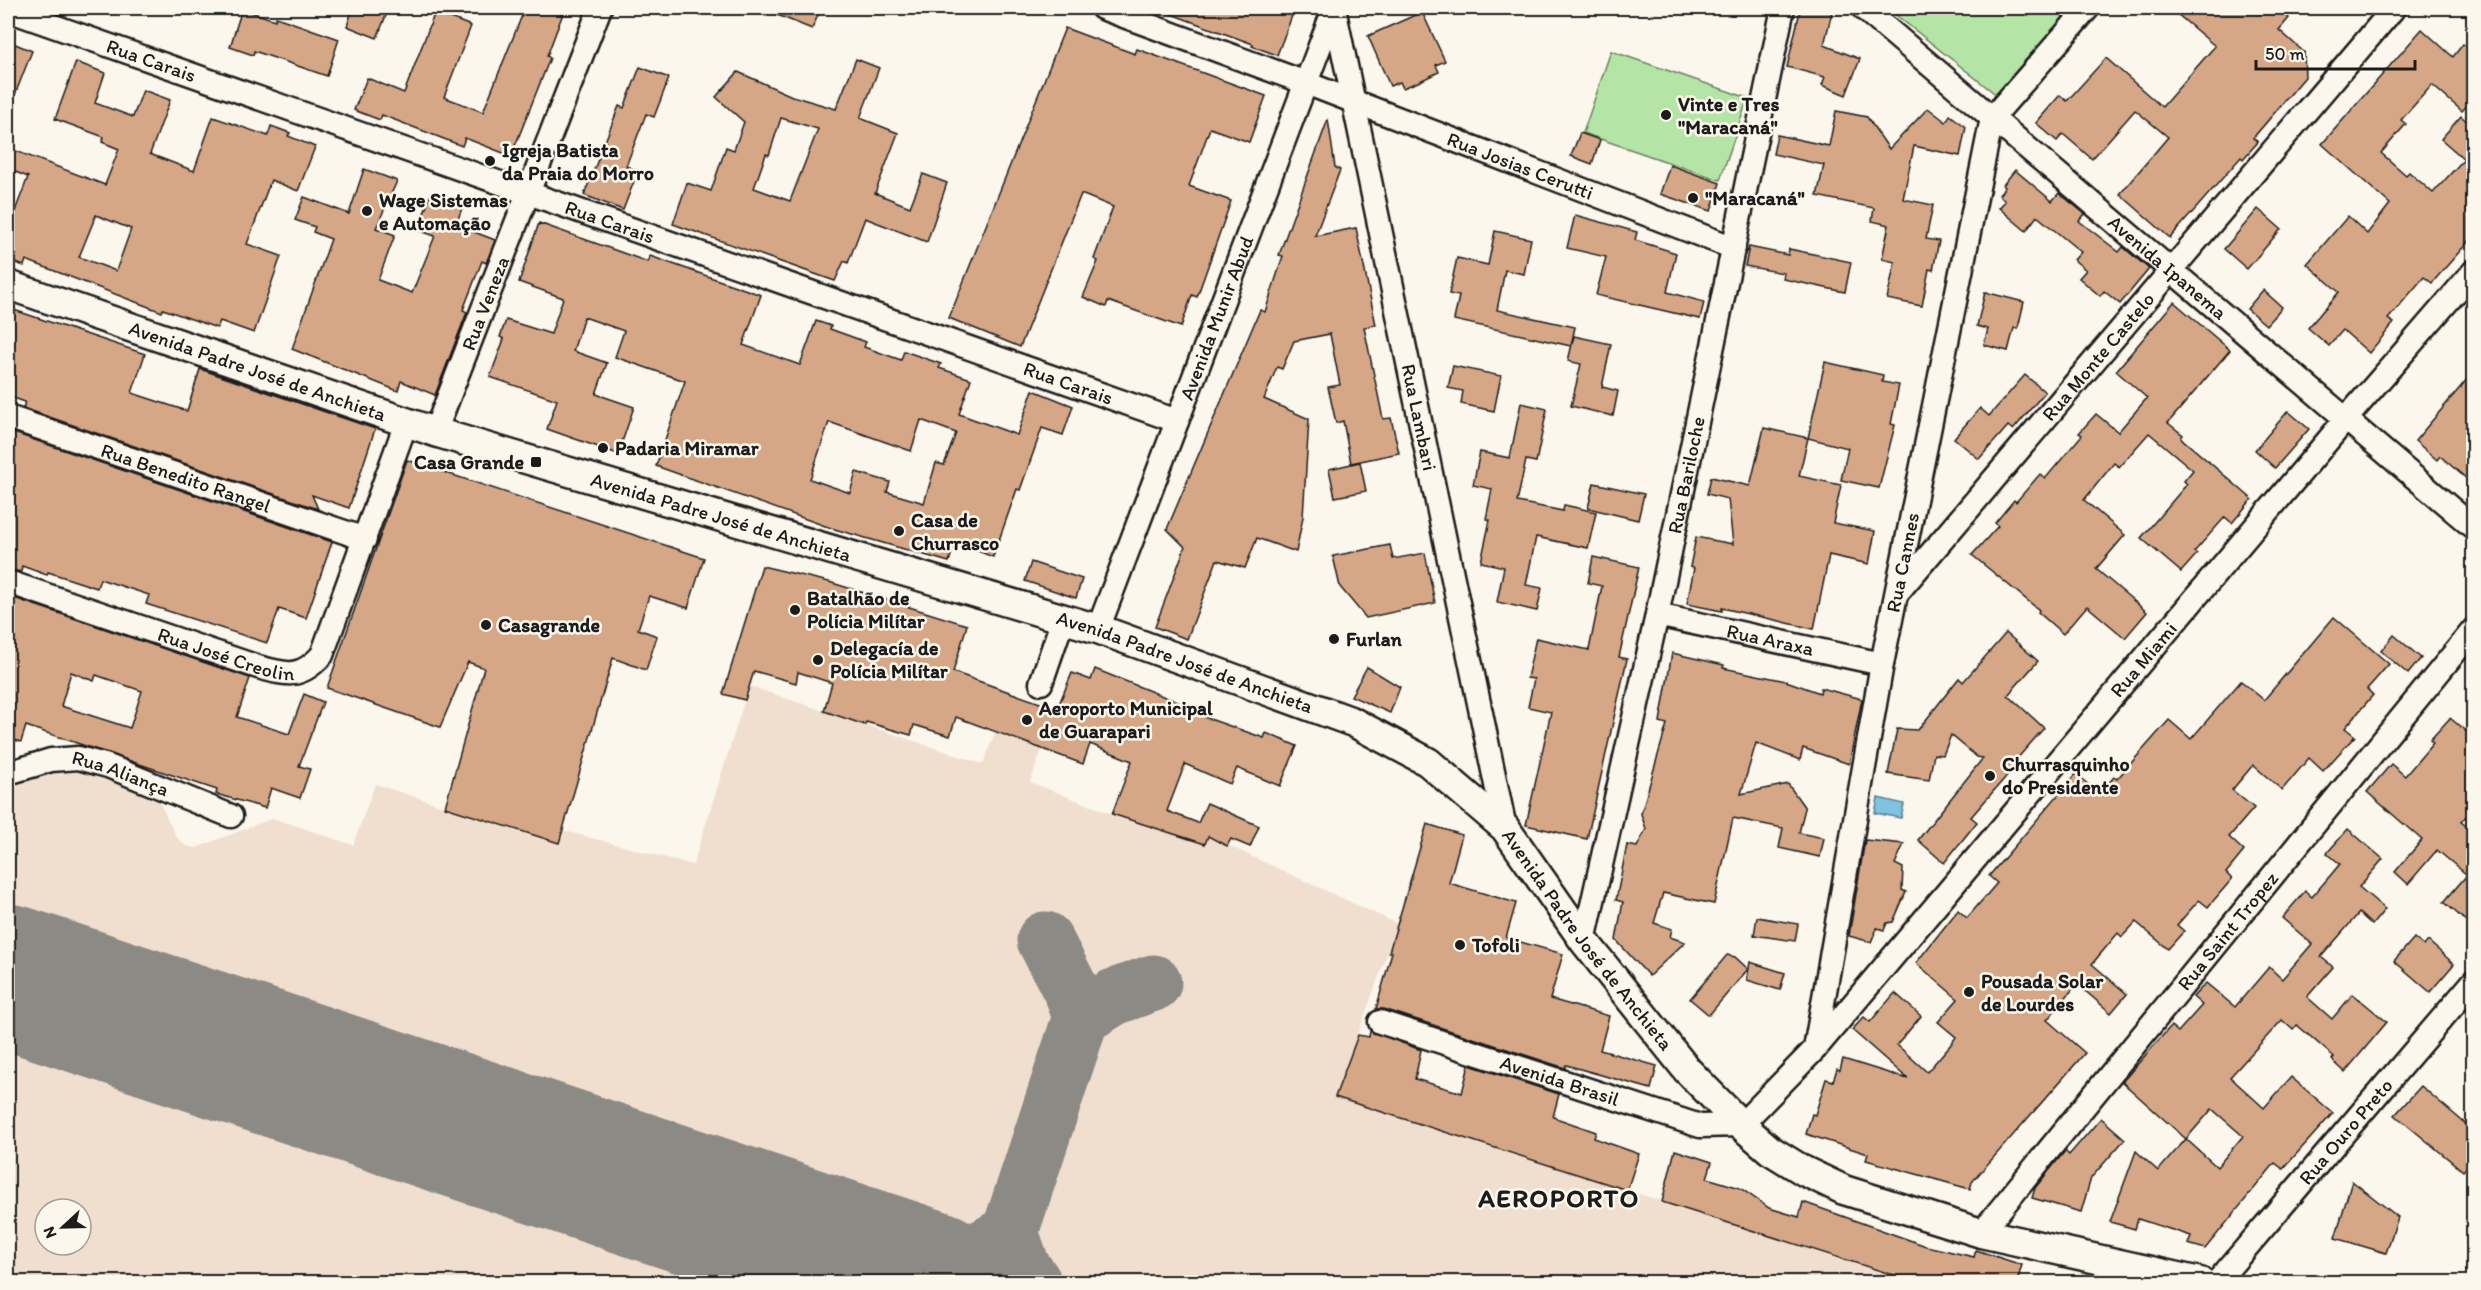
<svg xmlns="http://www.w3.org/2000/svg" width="2481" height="1290" viewBox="0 0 2481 1290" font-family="Itim,sans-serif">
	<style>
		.built { fill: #f0dfce; fill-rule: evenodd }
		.green { fill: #b4e5a6; stroke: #688061; stroke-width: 1.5 }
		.water { fill: #80c3e1; stroke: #588092; stroke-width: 1.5 }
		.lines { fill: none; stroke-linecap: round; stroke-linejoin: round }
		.taxiway { stroke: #8c8a84; stroke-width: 57 }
		.runway { stroke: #8c8a84; stroke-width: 144 }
		.building { fill: #d6a787; stroke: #1c1c1c; stroke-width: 1.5; fill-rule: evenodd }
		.minor-casing { stroke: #1c1c1c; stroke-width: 27 }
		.major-casing { stroke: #1c1c1c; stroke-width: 33 }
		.minor { stroke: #fbf7ec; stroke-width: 22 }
		.major { stroke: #fbf7ec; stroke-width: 28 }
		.poi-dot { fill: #1c1c1c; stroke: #fbf7ec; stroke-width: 2 }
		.labels { text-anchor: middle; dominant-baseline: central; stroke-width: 5; stroke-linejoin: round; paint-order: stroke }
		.street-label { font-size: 20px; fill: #1c1c1c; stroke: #fbf7ec }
		.poi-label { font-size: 20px; font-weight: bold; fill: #1c1c1c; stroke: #fbf7ec; text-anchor: start }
		.district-label { font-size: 26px; font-weight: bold; letter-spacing: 1.5px; fill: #1c1c1c; stroke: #fbf7ec }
	</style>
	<rect width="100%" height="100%" fill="#fbf7ec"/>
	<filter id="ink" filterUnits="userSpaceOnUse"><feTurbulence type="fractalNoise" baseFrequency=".0167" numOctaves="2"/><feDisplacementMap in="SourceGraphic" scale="12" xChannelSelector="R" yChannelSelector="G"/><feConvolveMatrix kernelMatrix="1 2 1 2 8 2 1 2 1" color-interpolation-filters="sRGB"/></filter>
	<g filter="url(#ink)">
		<path class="built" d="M749 686 983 764 1011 692 1057 709 1030 782 1112 814 1204 844 1208 836 1398 924 1335 1097 1916 1282H8V783L72 765 151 785 177 838 186 846 196 848 273 818 353 845 375 784 558 843 562 830 693 865ZM45 1209H81V1245H45Z"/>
		<g class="green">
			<path d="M1887 8H2073L1998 96Z"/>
			<path d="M1611 51 1748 98 1720 180 1583 133Z"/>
		</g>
		<path class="water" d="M1878 798 1904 804 1901 818 1875 813Z"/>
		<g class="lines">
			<g class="taxiway">
				<path d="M1081 1017 1114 997 1153 983"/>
				<path d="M1010 1232 1022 1267 1033 1282"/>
				<path d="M870 1263C934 1270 956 1267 1010 1232L1081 1017 1073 994 1045 940"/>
			</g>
			<path class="runway" d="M8 976 931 1282"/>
		</g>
		<g class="building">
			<path d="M353 8H389L377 38 347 26Z"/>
			<path d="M525 8H565L547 56 550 58 511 156 465 138 462 146 382 115 380 120 354 110 367 78 404 93 435 12 471 26 444 97 483 112Z"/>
			<path d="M760 8H821L812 29Z"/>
			<path d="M1160 8H1295L1277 55 1252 46 1253 44 1160 10Z"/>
			<path d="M1807 8 1832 12 1824 45 1860 59 1846 95 1822 85 1825 77 1787 67 1800 11Z"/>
			<path d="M2170 8H2277L2289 18 2279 30 2304 52 2305 77 2253 138 2258 142 2243 159 2241 157 2170 238 2120 194 2168 137 2135 110 2092 159 2063 134 2057 141 2036 123 2060 95 2067 101 2106 58 2162 107 2215 46Z"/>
			<path d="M242 9 275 20 276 17 339 39 327 76 254 51 253 55 230 47Z"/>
			<path d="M1422 12 1445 61 1436 65 1439 72 1418 82 1403 88 1400 82 1390 86 1368 36Z"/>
			<path d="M1065 28 1135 54 1137 49 1266 96 1249 142 1210 128 1189 186 1231 201 1197 297 1192 295 1181 327 1108 301 1106 307 1083 297 1098 261 1094 259 1113 207 1081 194 1020 347 949 318Z"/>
			<path d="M2422 29 2453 57 2463 44 2474 52V98L2462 111 2432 85 2401 120 2406 124 2381 153 2406 175 2409 172 2433 193 2464 159 2441 139 2461 116 2474 128V235L2432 283 2424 277 2388 319 2394 323 2369 353 2343 330 2329 346 2308 328 2339 292 2307 264 2348 216 2367 234 2390 204 2322 144Z"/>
			<path d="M8 41 32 51 9 110H8Z"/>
			<path d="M856 59 879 68 860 118 898 133 875 193 910 207 923 174 947 183 927 242 865 218 848 263 844 261 835 281 673 224 687 183 711 191 726 147 734 150 744 122 716 97 738 72 792 96 836 109ZM781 118 818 129 790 201 754 188 766 154 769 155Z"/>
			<path d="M76 62 105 73 95 103 133 117 143 90 170 100 150 154 194 171 213 117 268 136 271 126 290 133 288 136 315 147 298 191 271 180 247 244 281 256 254 333 220 321 217 328 163 309 162 312 26 260 24 266 8 260V217L12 219 28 177 8 169V148L105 185 119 149 102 142 104 137 55 119ZM96 215 131 229 116 271 79 257Z"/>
			<path d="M640 67 669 78 654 117 646 114 626 166 638 171 623 210 584 195 619 106 624 108Z"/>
			<path d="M1928 108 1946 122 1950 115 1966 127 1960 156 1914 146 1903 199 1933 205 1926 239 1939 241 1933 270 1929 269 1922 306 1887 299 1895 262 1882 259 1889 225 1872 221 1874 208 1817 196 1824 165 1773 154 1777 135 1829 146 1836 111 1867 117 1889 149Z"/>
			<path d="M1328 119 1335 167 1340 170 1315 236 1356 228 1376 325 1364 327 1383 419 1391 418 1399 453 1351 463 1343 421 1336 423 1328 387 1340 385 1330 334 1294 341 1282 369 1277 367 1264 399 1309 419 1303 517 1296 552 1257 538 1245 568 1217 560 1187 639 1155 627 1185 547 1167 529 1260 310 1265 312 1283 256 1279 255Z"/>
			<path d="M1580 133 1600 140 1592 164 1571 156Z"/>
			<path d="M1670 165 1720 183 1711 211 1660 194Z"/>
			<path d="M364 169 397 181 376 228 395 235 378 280 412 293 435 236 418 230 431 194 463 205 456 225 495 240 486 263 482 261 463 310 467 312 435 395 401 381 398 391 292 349 331 239 313 232 315 227 295 220 304 197 349 214Z"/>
			<path d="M2015 170 2052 201 2059 193 2085 214 2079 221 2119 252 2123 247 2149 269 2120 304 2104 291 2100 296 2079 278 2086 270 2074 260 2081 252 2037 216 2026 231 1999 208 2005 201 1999 195 2005 187 2003 185Z"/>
			<path d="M2258 209 2281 229 2247 269 2224 249Z"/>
			<path d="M1575 215 1637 232 1635 240 1676 253 1667 292 1704 302 1700 319 1596 295 1606 257 1567 248Z"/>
			<path d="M539 223 648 262 650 256 761 295 743 345 800 365 816 321 831 326 830 329 866 342 864 347 901 360 904 351 941 364 939 368 971 379 959 414 1017 435 1033 390 1073 406 1063 435 1042 428 1020 490 1017 489 993 557 955 542 949 562 831 528 656 466 685 381 615 357 624 331 584 317 573 351 607 363 596 394 634 407 618 454 547 429 557 400 490 377 504 339 500 337 506 320 551 334 563 298 519 282ZM921 420 956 433 944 465 936 463 924 503 887 492 890 482 856 472 850 493 810 479 829 422 911 451Z"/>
			<path d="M1495 231 1531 239 1524 274 1505 270 1497 310 1575 327 1571 346 1454 320 1459 296 1449 294 1457 258 1488 265Z"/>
			<path d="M1749 247 1788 255 1789 249 1851 262 1845 292 1783 279 1784 273 1745 266Z"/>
			<path d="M2263 290 2282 307 2266 325 2247 309Z"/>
			<path d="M1985 292 2024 302 2018 328H2014L2008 351 1984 345 1988 329 1977 326Z"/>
			<path d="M2174 302 2230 350 2168 423 2183 435 2181 438 2252 499 2232 523 2225 517 2194 552 2197 554 2181 572 2141 538 2187 484 2184 481 2193 470 2149 433 2119 467 2114 463 2084 500 2125 535 2096 569 2147 612 2125 638 2087 606 2063 634 2038 612 2039 610 1972 555 1998 526 1995 523 2014 500 2016 502 2040 474 2045 479 2082 435 2079 433 2096 414 2118 432 2147 398 2116 371Z"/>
			<path d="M8 308 145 354 132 393 187 411 200 369 375 429 349 508 312 495 318 509 23 408 25 402 8 396Z"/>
			<path d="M1574 336 1611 344 1602 387 1618 391 1613 416 1571 406 1581 364 1568 361Z"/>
			<path d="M1825 362 1883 375 1882 382 1899 385 1891 424 1895 425 1879 488 1841 480 1848 448 1808 438Z"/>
			<path d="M1453 366 1501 376 1494 411 1461 404 1463 391 1448 388Z"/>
			<path d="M2474 371V416L2466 425 2474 431V485L2440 456 2437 460 2415 441Z"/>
			<path d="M2025 375 2045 392 2013 430 2008 426 1979 459 1954 438 1980 408 1989 416Z"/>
			<path d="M1521 403 1547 409 1536 462 1526 460 1517 502 1563 511 1564 505 1596 512 1588 548 1536 537 1526 585 1542 588 1537 611 1497 602 1504 567 1481 562 1490 520 1486 519 1492 489 1473 485 1480 452 1510 458Z"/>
			<path d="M2288 411 2309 429 2275 468 2255 450Z"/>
			<path d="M1764 428 1808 438 1799 476 1841 485 1833 523 1875 531 1869 564 1829 555 1814 629 1722 608V611L1687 604 1694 568 1690 567 1696 537 1733 544 1728 499 1707 494 1711 477 1750 486Z"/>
			<path d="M14 433 332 542 306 618 279 609 267 643 146 604 149 595 100 579 97 588 48 572 47 575 22 566 21 572 8 569V454Z"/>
			<path d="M407 460 704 558 688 608 649 596 638 629 657 636 646 670 613 658 559 843 445 807 484 668 468 662 440 727 327 688Z"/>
			<path d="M1360 462 1366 491 1335 497 1329 469Z"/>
			<path d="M1594 483 1644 494 1638 520 1588 508Z"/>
			<path d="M1390 545 1393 559 1425 553 1435 603 1366 618 1340 587 1333 556Z"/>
			<path d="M1593 557 1639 567 1619 657 1627 659 1587 839 1526 825 1551 712 1528 707 1534 679 1527 678 1536 638 1589 650 1602 586 1588 583Z"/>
			<path d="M1031 562 1082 579 1076 598 1025 581Z"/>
			<path d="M762 566 829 582 967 625 953 672 1057 709 1072 673 1091 680 1095 669 1205 713 1204 717 1264 738 1266 733 1297 746 1280 786 1237 768 1230 784 1185 764 1167 811 1198 823 1207 803 1259 826 1250 847 1231 839 1227 846 1208 836 1205 844 1112 814 1132 761 1090 744 1083 764 956 717 950 736 914 725 911 735 866 722 865 725 824 711 832 683 798 672 796 683 754 671 745 700 723 694Z"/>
			<path d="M8 596 250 678 237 717 289 734 304 694 323 702 299 766 310 769 300 798 271 788 265 808 216 794 217 790 26 726 21 742 8 738ZM71 672 94 681 96 675 142 691 130 728 61 706Z"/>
			<path d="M2334 617 2389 664 2367 689 2373 695 2345 728 2355 736 2323 771 2309 758 2282 790 2253 765 2232 790 2254 808 2229 837 2244 851 2226 873 2232 879 2208 907 2199 900 2177 925 2184 931 2168 949 2136 922 2122 937 2118 933 2092 964 2127 994 2111 1013 2077 984 2047 1020 2085 1053 1972 1182 1970 1189 1866 1160 1868 1154 1806 1134 1812 1114 1815 1115 1826 1079 1833 1081 1837 1069 1840 1070 1843 1059 1908 1079 1852 1030 1864 1017 1870 1022 1895 993 1921 1016 1897 1045 1927 1072 1952 1043 1956 1037 1938 1022 1958 999 1916 963 1958 910 1967 918 1997 883 1989 876 2076 774 2099 794 2114 777 2117 779 2169 720 2191 739 2241 681 2264 700Z"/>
			<path d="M2006 633 2038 661 2008 695 2044 728 2015 761 2018 763 1971 817 1977 822 1944 863 1918 840 1983 758 1977 757 1951 735 1943 755 1934 754 1929 780 1888 774 1897 729 1918 730 1959 678 1963 682Z"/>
			<path d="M2394 635 2421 658 2408 674 2381 651Z"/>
			<path d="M1672 653 1724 665 1723 668 1786 681 1820 693 1821 688 1862 699 1849 764 1803 748 1800 760 1756 743 1741 794 1788 784 1805 808 1799 833 1824 838 1820 857 1779 848 1783 828 1733 818 1714 904 1663 893 1654 923 1672 929 1670 937 1685 942 1649 976 1616 940 1623 902 1616 900 1627 845 1637 847 1646 829 1641 814 1667 724 1660 722Z"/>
			<path d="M1367 667 1400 687 1390 713 1351 696Z"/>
			<path d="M2450 718 2474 738V807L2461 822 2474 832V928L2444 902 2467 875 2437 850 2408 884 2395 872 2422 840 2367 792 2391 764 2405 776 2433 743 2430 740Z"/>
			<path d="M1427 824 1462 835 1449 883 1516 903 1506 938 1563 954 1550 999 1609 1016 1600 1050 1657 1066 1651 1089 1566 1065 1565 1068 1384 1009H1376L1392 952H1389Z"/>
			<path d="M2348 829 2383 859 2359 887 2385 909 2372 925 2359 913 2321 957 2333 967 2307 997 2332 1019 2353 994 2387 1022 2345 1072 2332 1060 2334 1057 2297 1025 2293 1030 2282 1020 2230 1077 2264 1108 2291 1077 2333 1113 2283 1169 2275 1163 2205 1249 2188 1244 2191 1236 2138 1219 2135 1229 2110 1222 2136 1151 2158 1171 2186 1139 2122 1082 2171 1026 2178 1032 2202 1005 2193 997 2206 983 2235 1007 2269 967 2282 979 2312 944 2282 918 2305 891 2312 897 2340 864 2327 853ZM2212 1109 2243 1136 2217 1167 2186 1139Z"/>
			<path d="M1865 840 1904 844 1895 864 1903 868 1902 890 1906 892 1893 922 1887 923 1884 930 1877 928 1871 942 1849 936Z"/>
			<path d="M1757 917 1798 924 1795 941 1754 935Z"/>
			<path d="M2414 938 2424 946 2428 941 2454 964 2430 992 2394 961Z"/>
			<path d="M1727 955 1735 957 1748 969 1709 1015 1690 999Z"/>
			<path d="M1750 962 1785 973 1780 990 1747 980Z"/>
			<path d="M1370 1031 1421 1050 1415 1079 1462 1093 1469 1065 1559 1094 1553 1117 1596 1132 1594 1138 1639 1154 1627 1190 1335 1097 1358 1035 1369 1037Z"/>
			<path d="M2421 1086 2474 1131V1159L2463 1171 2395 1115Z"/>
			<path d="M2101 1118 2125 1139 2091 1178 2081 1212 2032 1198 2035 1188 2065 1151 2069 1155Z"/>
			<path d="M1675 1150 1712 1162 1707 1178 1740 1188 1769 1208 1799 1217 1803 1202 1926 1246 1974 1257 1976 1250 2022 1265 2017 1282H1916L1662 1202Z"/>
			<path d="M2352 1181 2398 1217 2386 1253 2335 1238Z"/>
		</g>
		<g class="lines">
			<g class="minor-casing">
				<g id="minor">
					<path id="s1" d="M1102 8 1306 83 1734 248"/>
					<path id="s2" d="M1334 8 1505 828"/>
					<path id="s3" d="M1863 8 2474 528"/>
					<path id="s4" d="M8 10 1177 421"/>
					<path id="s5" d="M8 417 365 539"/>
					<path id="s6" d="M435 432 600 8"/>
					<path id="s7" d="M8 582 258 667C287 675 300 679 322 655L406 423"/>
					<path id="s8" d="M1898 592 2394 8"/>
					<path id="s9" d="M1657 615 1882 664"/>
					<path id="s10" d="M1098 629 1334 9"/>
					<path d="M1041 683 1063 619"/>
					<path id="s11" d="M8 773 51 760 78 758 108 766 231 816"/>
					<path id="s12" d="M1584 941 1657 615 1783 8"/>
					<path id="s13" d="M1380 1022 1700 1126 1741 1125 1815 1049 1882 664 1992 118 2088 8"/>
					<path id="s14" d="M1816 1048 2346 419 2474 271"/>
					<path id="s15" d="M1981 1233 2474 629"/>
					<path id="s16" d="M2217 1282 2474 981"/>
				</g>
			</g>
			<g class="major-casing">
				<g id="major">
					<path id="s17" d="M8 285 435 432 1098 629 1353 722 1428 762 1505 828 1584 941 1687 1070 1741 1125 1770 1150 1804 1171 1844 1190 1981 1233 2200 1282"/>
				</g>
			</g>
			<use href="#minor" class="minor"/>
			<use href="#major" class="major"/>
		</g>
	</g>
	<g class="poi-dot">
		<circle cx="1666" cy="115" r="6"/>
		<circle cx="490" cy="161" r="6"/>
		<circle cx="1693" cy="198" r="6"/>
		<circle cx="367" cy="211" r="6"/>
		<circle cx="603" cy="448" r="6"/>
		<rect x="530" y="456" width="12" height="12" rx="3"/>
		<circle cx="899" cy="531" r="6"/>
		<circle cx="795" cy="610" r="6"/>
		<circle cx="486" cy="625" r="6"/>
		<circle cx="1334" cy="639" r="6"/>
		<circle cx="818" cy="660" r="6"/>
		<circle cx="1027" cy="720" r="6"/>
		<circle cx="1990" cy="776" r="6"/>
		<circle cx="1460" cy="945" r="6"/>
		<circle cx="1969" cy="992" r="6"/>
	</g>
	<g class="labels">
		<g class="street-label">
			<text stroke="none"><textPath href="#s4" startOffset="152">Rua Carais</textPath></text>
			<text stroke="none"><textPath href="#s1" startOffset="447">Rua Josias Cerutti</textPath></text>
			<text stroke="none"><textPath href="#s4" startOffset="638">Rua Carais</textPath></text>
			<text stroke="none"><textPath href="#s3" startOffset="400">Avenida Ipanema</textPath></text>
			<text stroke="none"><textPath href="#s6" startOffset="138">Rua Veneza</textPath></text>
			<text stroke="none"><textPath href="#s10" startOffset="333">Avenida Munir Abud</textPath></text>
			<text stroke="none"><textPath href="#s8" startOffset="309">Rua Monte Castelo</textPath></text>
			<text stroke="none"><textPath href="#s17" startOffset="264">Avenida Padre José de Anchieta</textPath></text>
			<text stroke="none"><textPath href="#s4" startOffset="1124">Rua Carais</textPath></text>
			<text stroke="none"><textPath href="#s2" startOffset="418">Rua Lambari</textPath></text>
			<text stroke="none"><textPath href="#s12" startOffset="477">Rua Bariloche</textPath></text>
			<text stroke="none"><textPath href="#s5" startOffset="188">Rua Benedito Rangel</textPath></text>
			<text stroke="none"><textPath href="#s17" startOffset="750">Avenida Padre José de Anchieta</textPath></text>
			<text stroke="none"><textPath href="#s13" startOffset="978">Rua Cannes</textPath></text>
			<text stroke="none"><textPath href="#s9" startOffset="116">Rua Araxa</textPath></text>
			<text stroke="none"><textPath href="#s7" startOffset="230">Rua José Creolin</textPath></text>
			<text stroke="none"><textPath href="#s14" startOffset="508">Rua Miami</textPath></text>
			<text stroke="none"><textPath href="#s17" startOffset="1236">Avenida Padre José de Anchieta</textPath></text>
			<text stroke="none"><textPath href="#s11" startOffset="117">Rua Aliança</textPath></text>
			<text stroke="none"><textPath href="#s15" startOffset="390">Rua Saint Tropez</textPath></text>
			<text stroke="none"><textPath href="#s17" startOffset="1740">Avenida Padre José de Anchieta</textPath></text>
			<text stroke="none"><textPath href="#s13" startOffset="189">Avenida Brasil</textPath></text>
			<text stroke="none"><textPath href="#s16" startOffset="198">Rua Ouro Preto</textPath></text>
		</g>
		<g class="poi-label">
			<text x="1678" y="104">Vinte e Tres<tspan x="1678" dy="23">"Maracaná"</tspan></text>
			<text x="502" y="150">Igreja Batista<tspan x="502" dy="23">da Praia do Morro</tspan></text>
			<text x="1705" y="198">"Maracaná"</text>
			<text x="379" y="200">Wage Sistemas<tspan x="379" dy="23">e Automação</tspan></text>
			<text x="615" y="448">Padaria Miramar</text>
			<text x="524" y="462" text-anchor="end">Casa Grande</text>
			<text x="911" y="520">Casa de<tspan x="911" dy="23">Churrasco</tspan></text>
			<text x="807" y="598">Batalhão de<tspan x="807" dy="23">Polícia Milítar</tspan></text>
			<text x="498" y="625">Casagrande</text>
			<text x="1346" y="639">Furlan</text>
			<text x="830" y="648">Delegacía de<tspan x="830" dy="23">Polícia Milítar</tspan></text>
			<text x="1039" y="708">Aeroporto Municipal<tspan x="1039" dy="23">de Guarapari</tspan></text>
			<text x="2002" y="764">Churrasquinho<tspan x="2002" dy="23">do Presidente</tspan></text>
			<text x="1472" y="945">Tofoli</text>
			<text x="1981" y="981">Pousada Solar<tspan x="1981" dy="23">de Lourdes</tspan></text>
		</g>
		<g class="district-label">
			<text x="1559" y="1198">AEROPORTO</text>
		</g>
	</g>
	<rect width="2481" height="1290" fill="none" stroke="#fbf7ec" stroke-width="30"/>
	<rect x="15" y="15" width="2451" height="1260" fill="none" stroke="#1c1c1c" stroke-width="2" filter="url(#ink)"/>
	<g transform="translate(63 1227) rotate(248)"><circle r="28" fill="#fbf7ec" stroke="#a29f99" stroke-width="1.5"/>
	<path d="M0-4.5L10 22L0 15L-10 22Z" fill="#1c1c1c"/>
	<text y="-9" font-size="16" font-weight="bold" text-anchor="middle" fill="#1c1c1c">N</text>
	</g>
	<path d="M2256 60v9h159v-9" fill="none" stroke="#1c1c1c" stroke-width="3"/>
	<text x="2265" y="60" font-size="18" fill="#1c1c1c" stroke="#fbf7ec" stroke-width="4.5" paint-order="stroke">50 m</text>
</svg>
